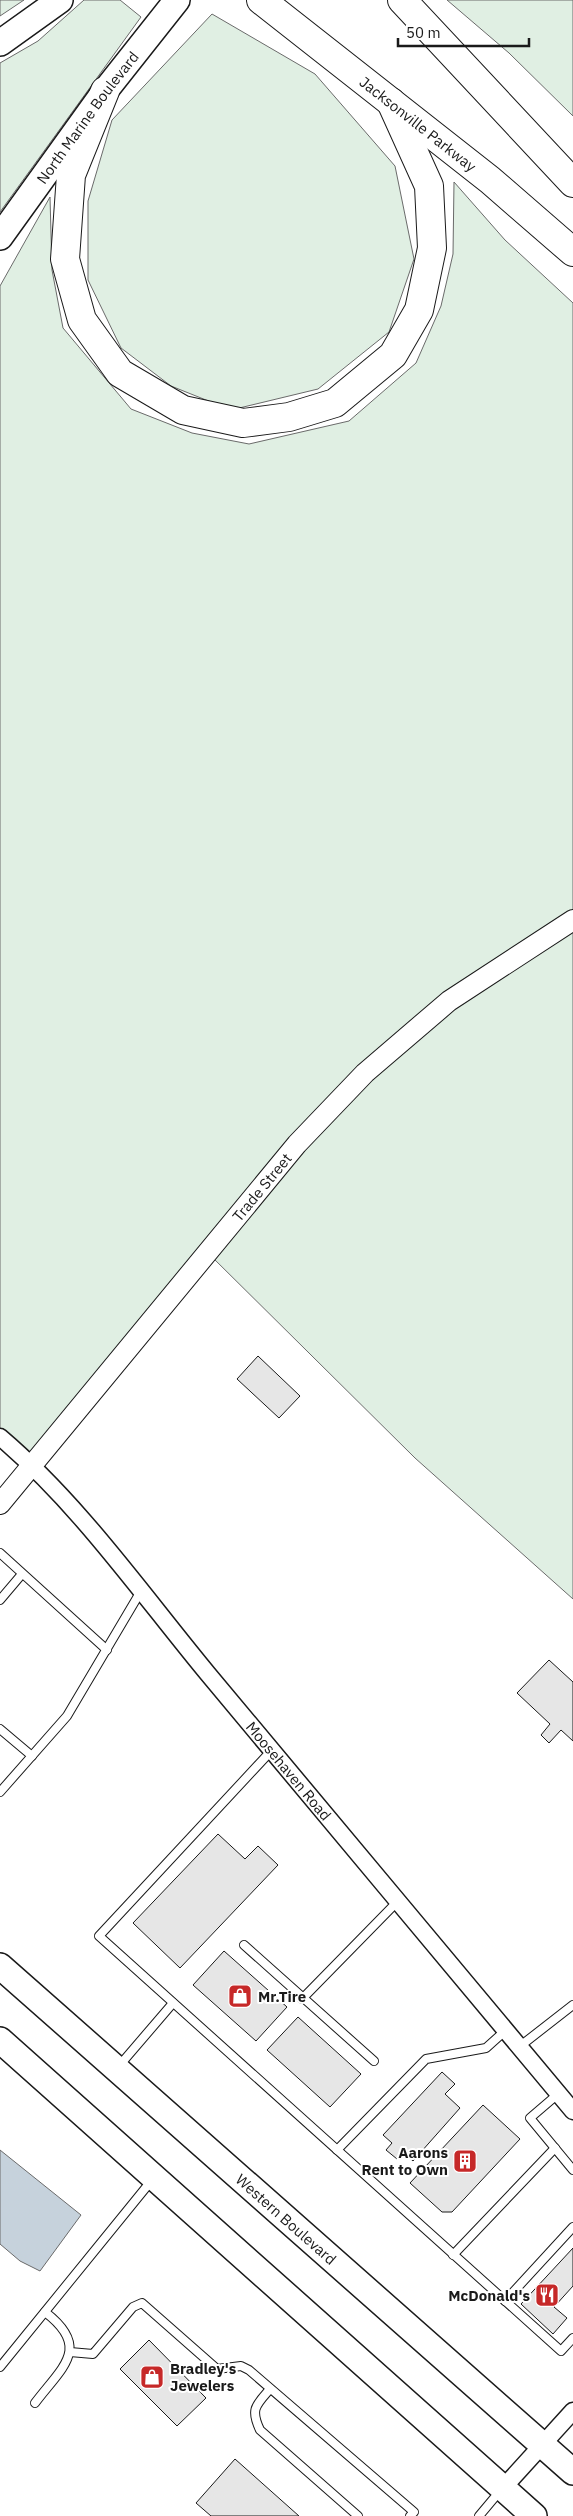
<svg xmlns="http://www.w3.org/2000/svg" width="573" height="2516" viewBox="0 0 573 2516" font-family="'IBM Plex Sans',sans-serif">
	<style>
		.green { fill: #e0efe3; stroke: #6a6a6a }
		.water { fill: #c6d2dc; stroke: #6a6a6a }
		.building { fill: #e6e6e6; stroke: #1a1a1a }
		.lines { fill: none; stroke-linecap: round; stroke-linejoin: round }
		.service-casing { stroke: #1a1a1a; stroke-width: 10 }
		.minor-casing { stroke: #1a1a1a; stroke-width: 19 }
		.tertiary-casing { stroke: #1a1a1a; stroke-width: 22 }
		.primary-casing { stroke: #1a1a1a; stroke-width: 28 }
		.motorway-casing { stroke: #1a1a1a; stroke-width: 30 }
		.service { stroke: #fff; stroke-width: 8 }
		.minor { stroke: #fff; stroke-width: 16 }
		.tertiary { stroke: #fff; stroke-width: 20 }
		.primary { stroke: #fff; stroke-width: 25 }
		.motorway { stroke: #fff; stroke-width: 28 }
		.labels { text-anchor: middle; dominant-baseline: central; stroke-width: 4; stroke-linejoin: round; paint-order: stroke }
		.street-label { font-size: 15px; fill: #1a1a1a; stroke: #fff }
		.poi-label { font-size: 15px; font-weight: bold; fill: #1a1a1a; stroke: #fff; text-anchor: start }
	</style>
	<rect width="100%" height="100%" fill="#fff"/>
	<g class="green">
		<path d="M0 0H24L0 16Z"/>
		<path d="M84 0H120L141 17 0 212V63L38 41Z"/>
		<path d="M447 0H573V116L509 53Z"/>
		<path d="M212 14 315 74 395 166 414 259 389 332 318 389 231 410 171 386 121 348 88 280V201L112 120Z"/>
		<path d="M454 182 505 240 573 303V1599L415 1458 207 1252 31 1464 0 1437V286L50 197 52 270 63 328 131 409 192 433 249 444 349 421 416 363 441 306 453 254Z"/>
	</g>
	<path class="water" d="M0 2150 81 2215 40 2271 20 2261 0 2244Z"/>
	<g class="building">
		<path d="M258 1356 300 1396 279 1418 237 1379Z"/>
		<path d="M549 1660 573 1682V1741L561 1730 549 1743 541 1735 550 1724 517 1693Z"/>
		<path d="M218 1834 245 1859 258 1846 278 1865 180 1968 133 1923Z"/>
		<path d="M224 1951 287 2007 256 2041 193 1985Z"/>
		<path d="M298 2017 361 2074 330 2107 267 2050Z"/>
		<path d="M442 2072 455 2084 445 2094 460 2108 413 2161 403 2152 397 2159 386 2150 392 2143 383 2135Z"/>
		<path d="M483 2105 520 2139 452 2212H442L410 2183Z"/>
		<path d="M573 2248V2286L554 2307 567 2318 553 2334 521 2304Z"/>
		<path d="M149 2340 206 2398 177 2426 120 2369Z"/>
		<path d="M235 2459 299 2516H211L196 2503Z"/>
	</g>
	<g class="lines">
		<g class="service-casing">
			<g id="service">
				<path d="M0 1553 107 1650"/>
				<path d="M0 1600 22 1574"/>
				<path d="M0 1729 32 1756"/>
				<path d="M272 1750 99 1936 561 2351 573 2338"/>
				<path d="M0 1792 67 1716 141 1591"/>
				<path d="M244 1945 374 2061"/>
				<path d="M302 1999 398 1901"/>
				<path d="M519 2047 573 2005"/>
				<path d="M119 2066 173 2003"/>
				<path d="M558 2094 530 2118 573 2170"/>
				<path d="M337 2150 426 2059 486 2048 506 2030"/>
				<path d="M453 2255 555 2148"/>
				<path d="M505 2301 573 2227"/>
				<path d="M70 2352 93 2354 133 2307 142 2303 217 2369 241 2366 249 2370 414 2512 410 2516"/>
				<path d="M0 2367 152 2180"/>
				<path d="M270 2389C256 2405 250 2409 260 2430L358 2516"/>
				<path d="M35 2403C62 2367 92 2348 45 2312"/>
				<path d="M479 2516 500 2491"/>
			</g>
		</g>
		<g class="minor-casing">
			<g id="minor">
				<path id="s1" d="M0 1437C80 1505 141 1593 208 1674 330 1819 451 1966 573 2111"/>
				<path d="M503 2488 573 2411"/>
			</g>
		</g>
		<g class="tertiary-casing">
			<g id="tertiary">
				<path id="s2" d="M0 1504 297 1144 365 1073 449 1001 573 920"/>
			</g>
		</g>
		<g class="primary-casing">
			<g id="primary">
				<path d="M0 43 60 0"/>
				<path id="s3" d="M0 237 105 91 177 0"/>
				<path id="s4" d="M0 1966 573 2472"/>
				<path d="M0 2040 534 2516"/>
			</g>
		</g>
		<g class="motorway-casing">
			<g id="motorway">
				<path id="s5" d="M261 0 490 180 573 252"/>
				<path d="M402 0 573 183"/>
				<path d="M105 91 71 175 65 259 82 320 120 373 183 410 243 423 289 417 335 403 393 355 419 310 432 248 429 186 391 102"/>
			</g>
		</g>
		<use href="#service" class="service"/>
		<use href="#minor" class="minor"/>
		<use href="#tertiary" class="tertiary"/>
		<use href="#primary" class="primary"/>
		<use href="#motorway" class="motorway"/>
	</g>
	<defs>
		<g id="shop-square" transform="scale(1.25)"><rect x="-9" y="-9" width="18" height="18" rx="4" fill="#c62828" stroke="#fff"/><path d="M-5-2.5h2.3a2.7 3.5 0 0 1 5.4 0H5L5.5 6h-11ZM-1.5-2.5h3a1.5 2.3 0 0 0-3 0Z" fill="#fff"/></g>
		<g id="building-square" transform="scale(1.25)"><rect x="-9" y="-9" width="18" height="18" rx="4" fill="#c62828" stroke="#fff"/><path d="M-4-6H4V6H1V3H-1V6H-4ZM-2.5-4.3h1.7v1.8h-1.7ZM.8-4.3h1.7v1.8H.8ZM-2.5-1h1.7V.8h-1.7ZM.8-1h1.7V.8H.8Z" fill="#fff"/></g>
		<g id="restaurant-square" transform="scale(1.25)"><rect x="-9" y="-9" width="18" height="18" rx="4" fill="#c62828" stroke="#fff"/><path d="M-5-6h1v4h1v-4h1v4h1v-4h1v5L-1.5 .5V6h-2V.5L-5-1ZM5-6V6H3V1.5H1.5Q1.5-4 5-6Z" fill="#fff"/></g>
	</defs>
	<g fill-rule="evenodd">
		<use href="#shop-square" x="240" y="1996"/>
		<use href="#building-square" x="465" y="2161"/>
		<use href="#restaurant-square" x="547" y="2295"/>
		<use href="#shop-square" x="152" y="2377"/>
	</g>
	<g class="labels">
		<g class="street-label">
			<text stroke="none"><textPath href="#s3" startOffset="148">North Marine Boulevard</textPath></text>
			<text stroke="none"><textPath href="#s5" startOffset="200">Jacksonville Parkway</textPath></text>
			<text stroke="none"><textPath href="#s2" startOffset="411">Trade Street</textPath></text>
			<text stroke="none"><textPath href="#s1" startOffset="442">Moosehaven Road</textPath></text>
			<text stroke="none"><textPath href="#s4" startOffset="382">Western Boulevard</textPath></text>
		</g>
		<g class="poi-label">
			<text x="258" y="1996">Mr.Tire</text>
			<text x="448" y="2152" text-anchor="end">Aarons<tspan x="448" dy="17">Rent to Own</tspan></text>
			<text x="530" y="2295" text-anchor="end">McDonald's</text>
			<text x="170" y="2368">Bradley's<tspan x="170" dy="17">Jewelers</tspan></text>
		</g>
	</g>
	<path d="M398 38v8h131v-8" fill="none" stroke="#1a1a1a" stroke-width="2.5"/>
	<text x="406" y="38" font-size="15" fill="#1a1a1a" stroke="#ffffff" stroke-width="4" paint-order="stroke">50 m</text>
</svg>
